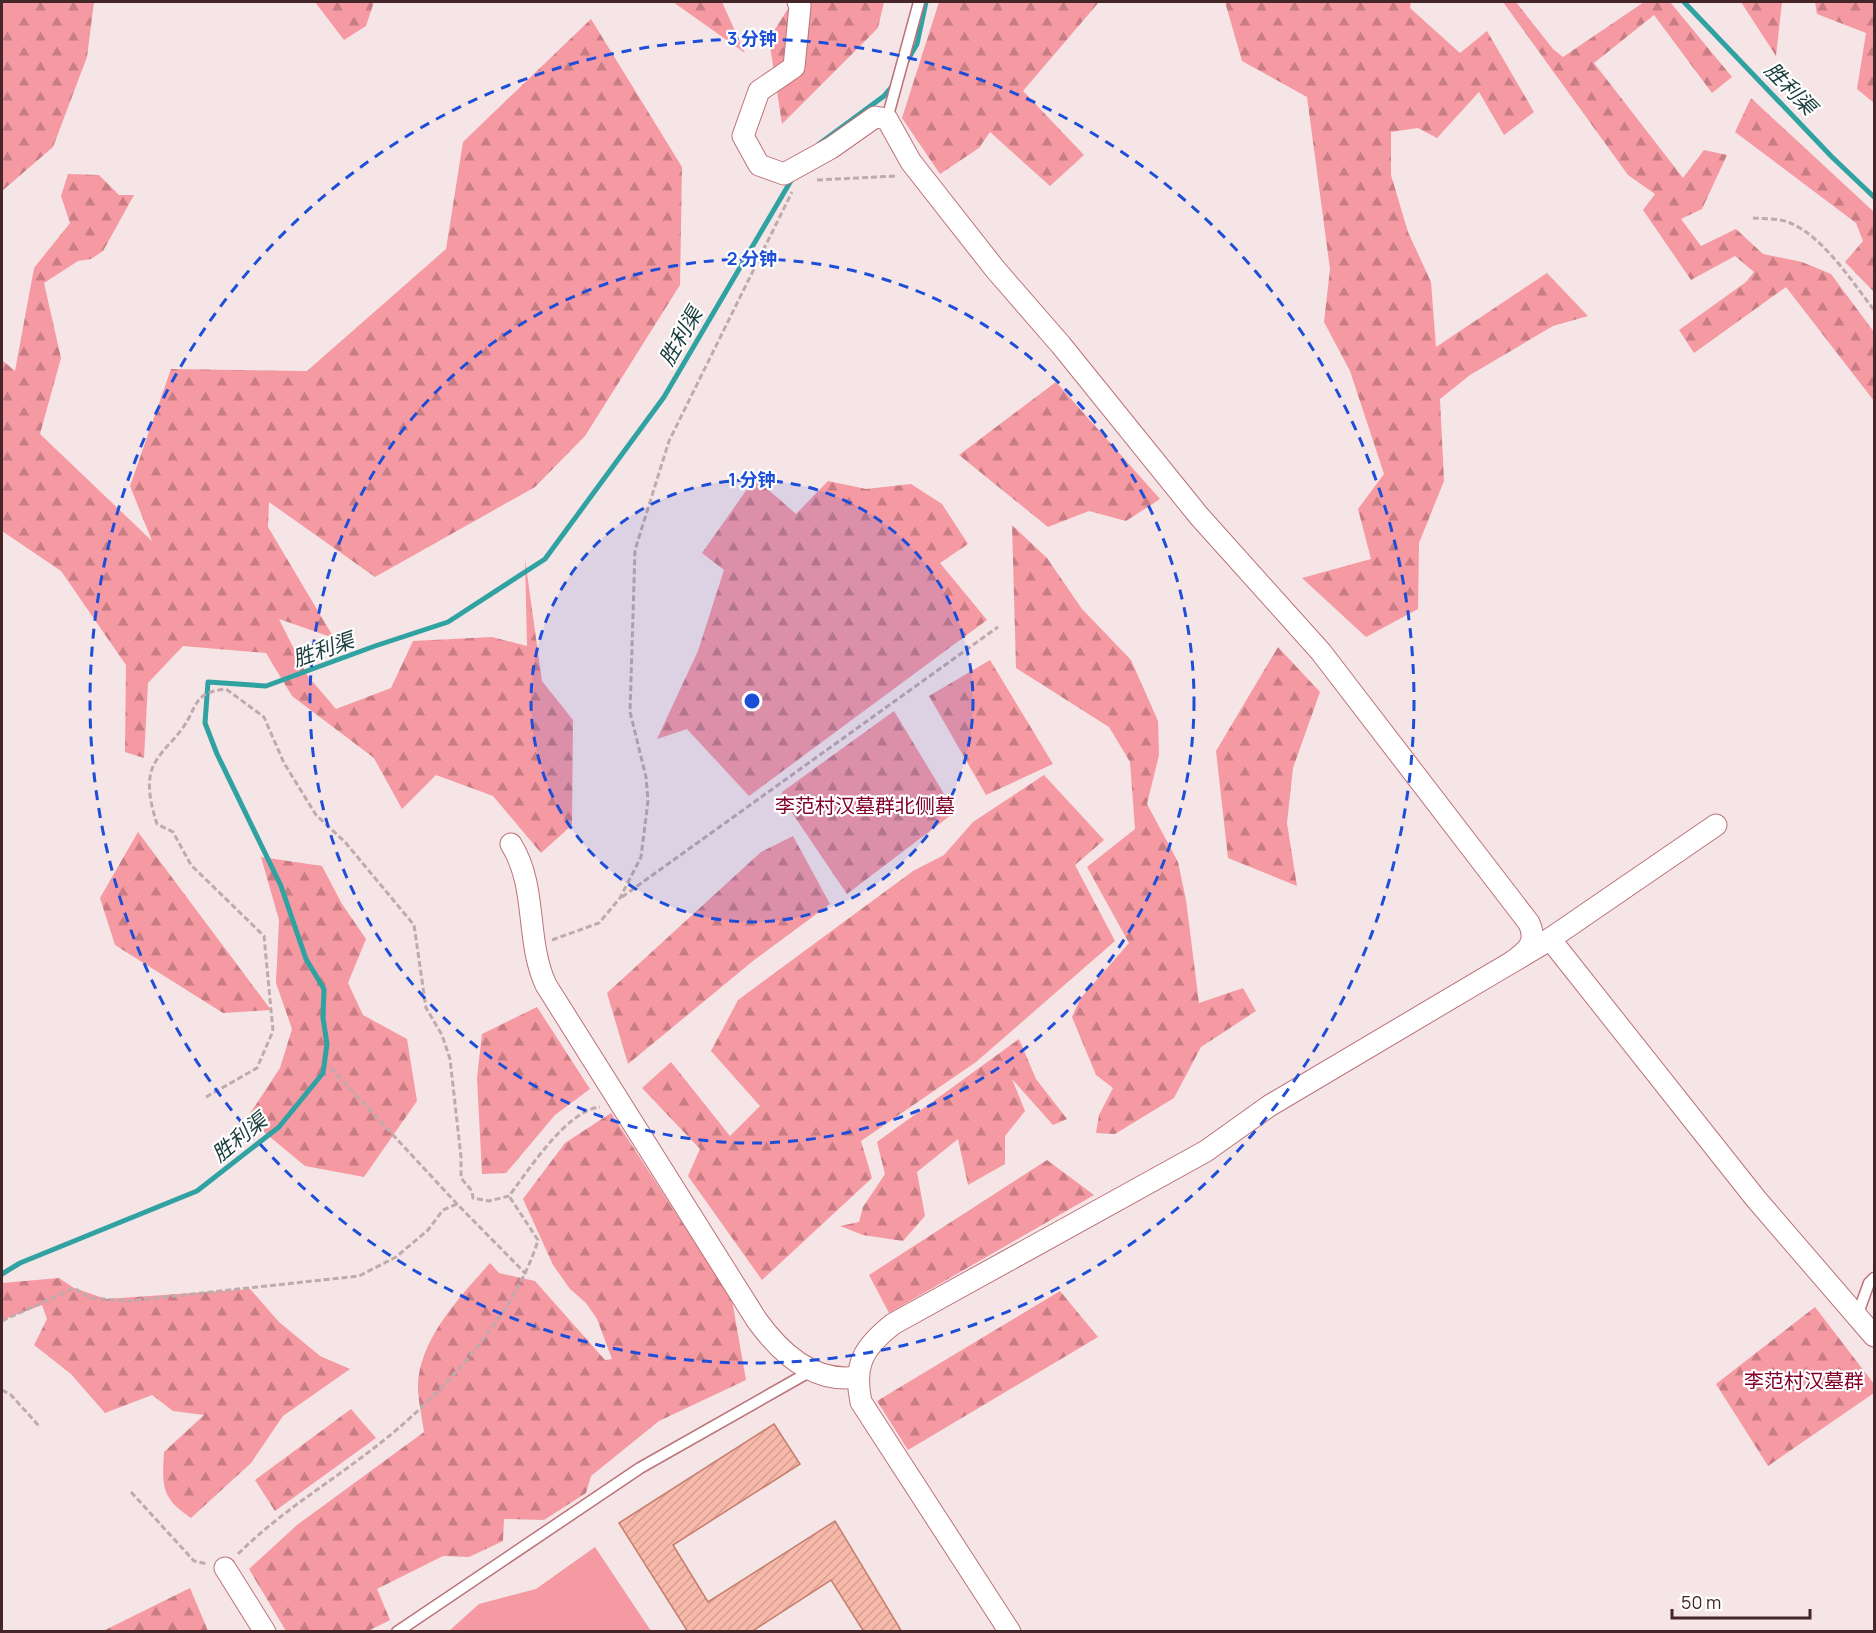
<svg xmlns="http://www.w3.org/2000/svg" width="1876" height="1633" viewBox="0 0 1876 1633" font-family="Manrope,'Noto Sans SC',sans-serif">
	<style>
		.forest { fill: url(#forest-firs) }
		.park { fill: #f599a2 }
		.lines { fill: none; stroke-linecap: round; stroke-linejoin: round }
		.stream { stroke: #30a2a2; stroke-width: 5 }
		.building { fill: url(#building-hatch); stroke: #c57d6c; stroke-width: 1.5 }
		.lane-casing { stroke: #bc7279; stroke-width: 13 }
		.street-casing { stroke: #bc7279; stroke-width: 23 }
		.path { stroke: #c0aaac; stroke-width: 3; stroke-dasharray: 6 3; stroke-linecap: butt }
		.lane { stroke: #fff; stroke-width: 10 }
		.street { stroke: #fff; stroke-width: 21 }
		.ring { fill: none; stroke: #1d4ed8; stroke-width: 3; stroke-dasharray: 10 8 }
		.labels { text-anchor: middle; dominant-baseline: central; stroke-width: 4.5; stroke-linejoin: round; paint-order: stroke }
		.park-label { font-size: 20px; fill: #810029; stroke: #fff }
		.water-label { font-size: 21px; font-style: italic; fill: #1b3c3c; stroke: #fff }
		.centre { fill: #1d4ed8; stroke: #fff; stroke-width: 3 }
		.ring-label { font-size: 18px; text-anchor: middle; font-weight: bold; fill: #1d4ed8; stroke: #fff; stroke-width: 4.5; stroke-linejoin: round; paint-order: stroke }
	</style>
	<defs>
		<pattern id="forest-firs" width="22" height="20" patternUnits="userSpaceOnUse" patternTransform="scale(1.5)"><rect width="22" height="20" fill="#f599a2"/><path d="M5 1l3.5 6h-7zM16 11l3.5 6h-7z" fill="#c87d84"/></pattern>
		<pattern id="building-hatch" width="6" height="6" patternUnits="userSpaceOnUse" patternTransform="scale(1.5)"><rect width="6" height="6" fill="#f7b9aa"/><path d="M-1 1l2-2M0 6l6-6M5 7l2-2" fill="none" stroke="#d59f92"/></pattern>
	</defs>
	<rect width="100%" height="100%" fill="#f6e5e6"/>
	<g class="forest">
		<path d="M2 2H94L87 57 53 147 2 191Z"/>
		<path d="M315 2H374L366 26 344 40Z"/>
		<path d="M673 2H722L745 53Z"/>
		<path d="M792 2H884L878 28 782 124 769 39Z"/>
		<path d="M939 2H1099L1023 91 1084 155 1050 186 990 132 979 148 940 174 902 118Z"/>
		<path d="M1225 2H1411L1410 8 1460 53 1487 31 1534 112 1504 135 1479 92 1437 138 1418 128 1391 132V175L1408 232 1431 282 1436 347 1547 273 1588 316 1553 326 1470 375 1440 399 1444 481 1419 543 1418 609 1366 637 1302 578 1371 559 1358 509 1384 474 1350 371 1324 322 1330 269 1307 97 1242 61Z"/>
		<path d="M1503 2H1516L1553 49 1563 57 1644 2H1670L1732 77 1712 93 1654 15 1594 63 1683 178 1704 150 1727 155 1702 209 1681 219 1701 246 1736 229 1763 254 1802 262 1831 274 1874 332V401L1786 287 1694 353 1679 330 1746 282 1754 272 1735 256 1691 280 1643 210 1655 194 1628 175Z"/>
		<path d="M1741 2H1782L1776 56Z"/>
		<path d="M1815 2H1874V103L1857 89 1866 33 1817 14Z"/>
		<path d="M591 19 682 167 680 285 585 436 535 487 375 577 269 502 268 527 334 638 279 619 307 675 336 709 391 688 413 641 492 637 527 646 525 559 542 681 573 720 572 825 541 853 493 796 436 775 402 809 374 758 292 696 266 653 183 646 148 683 144 758 125 752 126 665 61 571 2 531V360L15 371 34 268 70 223 61 196 68 174 99 175 119 195H134L103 251 91 259 78 261 44 283 61 358 40 434 152 541 130 486 171 369 307 371 446 249 463 142Z"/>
		<path d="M1751 98 1874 212V292L1845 262 1863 241 1856 223 1735 132Z"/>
		<path d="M1056 382 1160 499 1126 521 1089 511 1048 527 959 455Z"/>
		<path d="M755 478 796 514 828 481 866 489 911 484 942 504 968 544 940 563 987 620 749 796 687 729 657 739 698 651 724 570 702 553Z"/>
		<path d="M1012 525 1047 558 1082 609 1131 660 1158 721 1159 755 1147 804 1178 862 1186 900 1199 1003 1243 988 1256 1011 1201 1047 1174 1098 1115 1134 1096 1133 1099 1115 1113 1088 1096 1075 1072 1017 1080 999 1129 943 1087 867 1135 829 1130 762 1109 727 1016 668Z"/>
		<path d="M1278 647 1320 692 1293 768 1287 823 1297 886 1228 858 1216 751Z"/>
		<path d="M990 660 1053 764 986 795 929 696Z"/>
		<path d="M894 711 955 812 847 894 782 798V792Z"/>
		<path d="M1044 775 1104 840 1075 865 1115 941 976 1062 861 1141 872 1178 762 1280 688 1176 700 1149 642 1088 671 1062 730 1136 760 1106 711 1051 738 1000 913 871 944 855 973 822Z"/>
		<path d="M138 832 271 1010 223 1013 115 945 100 898Z"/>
		<path d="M793 836 830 904 753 961 628 1064 607 993 761 852Z"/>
		<path d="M261 857 322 866 342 904 366 939 348 983 363 1015 407 1039 417 1101 364 1177 305 1166 247 1118 280 1068 292 1029 276 983 279 920Z"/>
		<path d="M537 1007 590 1089 555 1115 506 1173 482 1174 477 1078 482 1034Z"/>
		<path d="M1019 1039 1036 1079 1067 1119 1053 1125 1012 1079 1025 1111 1005 1136V1164L968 1185 958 1139 917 1172 925 1216 903 1241 863 1235 840 1226 859 1222 863 1207 885 1174 877 1142Z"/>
		<path d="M611 1113 732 1300 746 1380 659 1421 591 1476 586 1493 544 1520 504 1519 503 1541 469 1557 443 1556 377 1589 390 1620 368 1631H286L249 1569 297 1525 424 1432C422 1419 419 1404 418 1391 416 1342 460 1297 490 1263L499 1273 535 1281 605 1360 612 1359 597 1319 586 1303 570 1289 553 1265 523 1199 565 1143Z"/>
		<path d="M1047 1160 1094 1195 889 1313 869 1275Z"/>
		<path d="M59 1278 74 1288 106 1299 250 1289 279 1322 320 1356 350 1369 283 1416 251 1463 191 1518C161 1498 162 1486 164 1452L204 1415 173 1411 152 1395 105 1413 71 1374 34 1345 47 1319 42 1305 2 1320V1283Z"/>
		<path d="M1060 1291 1098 1337 908 1450 877 1401Z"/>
		<path d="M1815 1307 1874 1384V1393L1768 1466 1716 1384Z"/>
		<path d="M351 1409 376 1438 275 1511 255 1480Z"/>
		<path d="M190 1588 208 1631H103Z"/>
	</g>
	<g class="park">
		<path d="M2 2H28L2 37Z"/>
		<path d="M595 1547 651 1631H449L479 1604 536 1589Z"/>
	</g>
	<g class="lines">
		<g class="stream">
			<path d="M1684 2 1832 157 1874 197"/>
			<path d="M907 61 917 44 926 2"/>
			<path d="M819 144 884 96 894 84"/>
			<path d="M2 1274 20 1263 197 1191 279 1127 323 1073 327 1044 323 1018 324 989 306 959 281 886 217 754 205 723 208 682 266 686 375 646 448 622 545 559 664 397 792 179"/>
		</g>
	</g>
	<path class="building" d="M774 1424 800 1464 673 1545 708 1602 835 1521 902 1632H864L831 1580 751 1632H688L619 1523Z"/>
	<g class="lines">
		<g class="lane-casing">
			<g id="lane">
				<path d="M887 119 919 2"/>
				<path d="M1857 1316 1869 1283 1874 1278"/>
				<path d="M397 1632 640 1468 811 1371"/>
			</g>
		</g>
		<g class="street-casing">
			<g id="street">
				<path d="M798 2 800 6 794 67 759 91 743 136 759 165 784 174 831 148 875 117 887 119 911 162 995 269 1061 345 1199 516 1321 652 1529 923C1538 943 1527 951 1512 962L1550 939 1756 1199 1874 1336"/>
				<path d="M511 844C538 887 525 940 546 985L756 1319C780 1353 813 1384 858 1377"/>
				<path d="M225 1568 265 1632"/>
				<path d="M1010 1632 861 1402C853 1364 864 1347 893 1324L1206 1151 1269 1106 1544 943 1716 825"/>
			</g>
		</g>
		<g class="path">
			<path d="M817 180 897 176"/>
			<path d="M1753 218C1765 219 1780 218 1790 223 1823 236 1853 283 1874 310"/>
			<path d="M622 897 998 627"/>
			<path d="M552 940 599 923 620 898 641 857 648 801 646 777 630 712 635 550 669 441 792 192"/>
			<path d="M331 1068 457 1204 526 1274"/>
			<path d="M206 1097 257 1068 273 1031 264 936 191 865 173 832 157 824C151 805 144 779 156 761 163 749 174 740 182 729 199 705 192 693 226 689L264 717 284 763 316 815 345 842 414 925 426 1008 442 1035 450 1059 461 1157V1178L472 1191 473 1198 489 1201 509 1196C528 1171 567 1110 600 1107"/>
			<path d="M2 1321 74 1288 90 1298 128 1301 359 1276 396 1257 428 1230 443 1210 457 1204"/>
			<path d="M2 1390 11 1395 39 1426"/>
			<path d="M131 1492 194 1561 208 1564"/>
			<path d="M238 1554C279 1513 329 1483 374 1448 436 1401 516 1315 538 1240L509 1196"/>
		</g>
		<use href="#lane" class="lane"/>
		<use href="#street" class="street"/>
	</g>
	<circle cx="752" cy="701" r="221" fill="#1d4ed8" fill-opacity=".12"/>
	<g class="ring">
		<circle cx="752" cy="701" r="221"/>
		<circle cx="752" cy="701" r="442"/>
		<circle cx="752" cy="701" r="662"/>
	</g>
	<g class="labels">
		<g class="park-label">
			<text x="865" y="805">李范村汉墓群北侧墓</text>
			<text x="1804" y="1380">李范村汉墓群</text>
		</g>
		<g class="water-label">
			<text transform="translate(1791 88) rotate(46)">胜利渠</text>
			<text transform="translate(680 336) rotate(-60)">胜利渠</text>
			<text transform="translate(323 649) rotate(-19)">胜利渠</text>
			<text transform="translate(239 1137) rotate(-39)">胜利渠</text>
		</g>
	</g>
	<circle cx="752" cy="701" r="9" class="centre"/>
	<g class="ring-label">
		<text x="752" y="45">3 分钟</text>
		<text x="752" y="265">2 分钟</text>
		<text x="752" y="486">1 分钟</text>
	</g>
	<rect width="1876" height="1633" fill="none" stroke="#442528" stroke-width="6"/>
	<path d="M1672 1609v9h138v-9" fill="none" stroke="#442528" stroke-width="3"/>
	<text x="1681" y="1609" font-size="18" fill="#442528" stroke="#ffffff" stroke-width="4.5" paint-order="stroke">50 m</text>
</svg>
